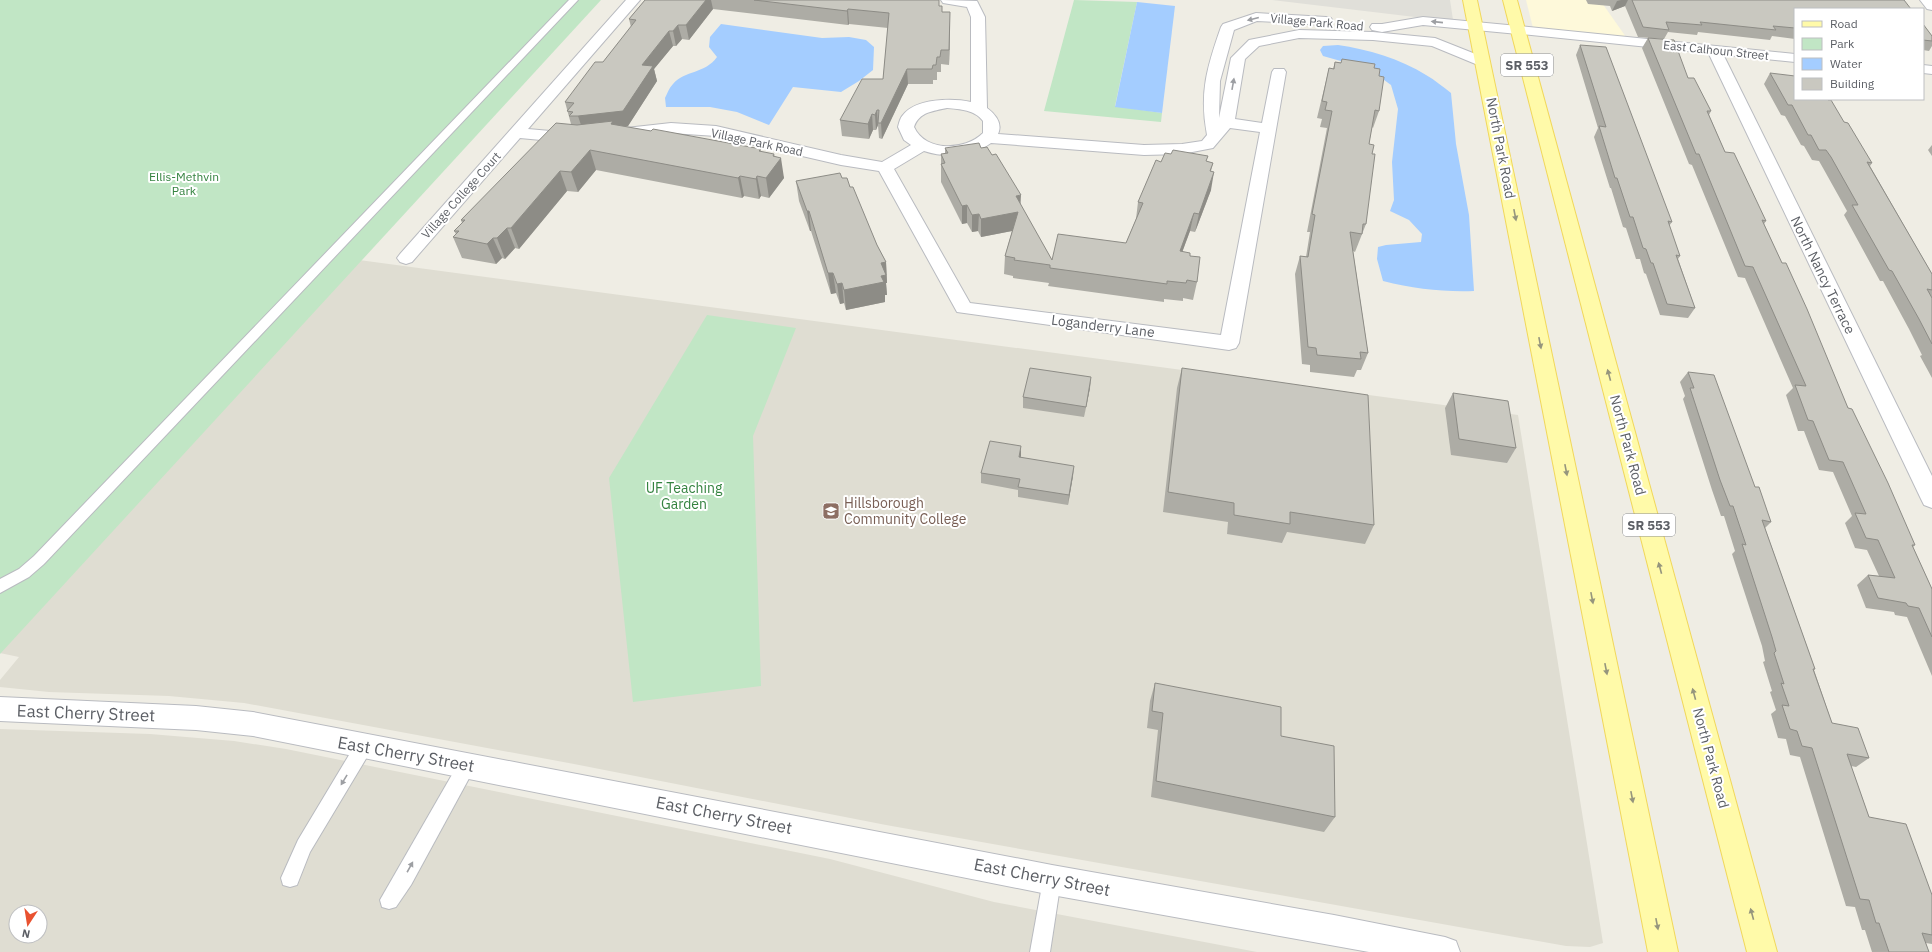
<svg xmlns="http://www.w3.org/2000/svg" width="1932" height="952" viewBox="0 0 1932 952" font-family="'IBM Plex Sans',sans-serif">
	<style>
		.commercial { fill: #fef9da }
		.industrial { fill: #e0dfd9 }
		.education { fill: #dfddd2; fill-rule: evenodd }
		.green { fill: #c1e6c5 }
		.water { fill: #a4cdff }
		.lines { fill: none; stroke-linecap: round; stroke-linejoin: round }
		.service-casing { stroke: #b9bbc0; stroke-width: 2 }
		.minor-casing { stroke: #b9bbc0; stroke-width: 2 }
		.tertiary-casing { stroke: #b9bbc0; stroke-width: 2 }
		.primary-casing { stroke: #f1d75b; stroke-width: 2 }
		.service { fill: #fff; fill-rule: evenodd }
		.minor { fill: #fff; fill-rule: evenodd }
		.tertiary { fill: #fff; fill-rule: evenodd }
		.primary { fill: #fffaa9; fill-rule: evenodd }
		.wall { fill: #adaca5 }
		.shaded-wall { fill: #8d8c86 }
		.building { fill: #c9c8c0; stroke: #8d8c86 }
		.oneway { fill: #9d9fa3 }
		.oneway2 { fill: #95957d }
		.labels { text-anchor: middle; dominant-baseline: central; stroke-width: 4; stroke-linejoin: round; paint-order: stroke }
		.far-street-label { font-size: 12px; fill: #5c5f65; stroke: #fff }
		.far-park-label { font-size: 12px; fill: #358340; stroke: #fff }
		.shield { fill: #fff; stroke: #8d8f93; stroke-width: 1 }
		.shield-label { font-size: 13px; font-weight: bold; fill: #5c5f65 }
		.street-label { font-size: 14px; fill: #5c5f65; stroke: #fff }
		.park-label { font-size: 14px; fill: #358340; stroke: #fff }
		.education-label { font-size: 14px; fill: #785e54; stroke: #fff; text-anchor: start }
		.near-street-label { font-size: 17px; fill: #5c5f65; stroke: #fff }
	</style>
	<rect width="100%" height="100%" fill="#efede4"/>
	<path class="commercial" d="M1526 0H1600L1626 37 1533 28Z"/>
	<path class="industrial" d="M1272 0H1450L1453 20 1415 17Z"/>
	<g class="education">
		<path d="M359 260 1518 415 1603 943 1590 947 1566 946 886 825 574 764 244 703 169 696 49 692 0 687V680L19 657 0 653 40 606Z"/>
		<path d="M0 729 150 734 234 741 286 749 830 859 994 902 1257 952H0ZM16 912H40V936H16Z"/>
	</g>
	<g class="green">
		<path d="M0 0H601L0 654Z"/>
		<path d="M1074 0 1137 2 1115 106 1162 113 1161 122 1044 111Z"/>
		<path d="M707 315 796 328 753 436 761 686 633 702 609 478Z"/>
	</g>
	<g class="water">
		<path d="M1137 2 1175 6 1162 113 1115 107Z"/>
		<path d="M721 24 822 38 849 37 866 40 874 47 873 70 859 81 841 92 793 87 769 125 737 112 710 107H666L665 98C667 94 669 88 673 84 685 70 705 74 717 57L709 47 710 37Z"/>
		<path d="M1338 45C1367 49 1401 59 1426 75 1435 80 1443 87 1451 93L1456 144 1469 215 1474 291C1443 292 1414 289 1383 281L1377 259 1378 247 1386 245 1421 242 1422 234 1409 220 1390 211 1394 200 1392 162 1398 109 1391 85 1369 69 1323 56 1320 50 1323 46Z"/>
	</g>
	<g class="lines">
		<g class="service-casing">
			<g id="service">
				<path d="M569 0H578L44 564 29 577 0 593V579L19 569 34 556Z"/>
				<path d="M364 738 370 740 373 746 370 752 310 852 297 885 290 887 283 885 281 878 298 840 358 740Z"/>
				<path d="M467 757 473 759 476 765 473 771 411 885 396 907 389 909 382 907 380 900 461 759Z"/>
				<path d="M1052 871 1059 873 1061 880 1050 952H1030L1043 880 1045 873Z"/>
			</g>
		</g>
		<g class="minor-casing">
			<g id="minor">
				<path d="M626 0H640L528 129 573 133 579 135 581 138 579 141 573 143 520 138 412 262 406 264 400 262 397 258 400 254Z"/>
				<path d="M941 0 977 1 985 17 987 108C995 114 1003 123 998 134L1144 145 1182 144 1202 141 1207 135C1199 93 1207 67 1221 27L1223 24 1256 13 1326 17 1331 18 1333 21 1331 24 1326 25 1257 21 1234 30 1220 81 1219 118 1231 58 1249 40 1299 30 1373 32 1435 38 1488 59 1490 62 1488 65H1478L1432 46 1373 40 1299 38 1259 46 1245 59 1235 119 1262 123 1272 72 1274 69H1284L1286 72 1239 343 1236 348 1229 350 957 312 879 171 841 165 716 136 671 133 617 139 611 137 609 134 611 131 617 129 671 123 716 126 841 155 882 162 911 145 904 140 898 127C899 123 900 118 903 115 916 98 953 98 971 102V17L967 7 943 3ZM947 108C960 109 975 110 983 121V133C965 151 925 152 914 127 919 112 933 111 947 108ZM1230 128 1260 132 1221 335 970 303 894 169 924 151C945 158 972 157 991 143L1144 155 1182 154 1213 148Z"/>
				<path d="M1920 0H1932V10L1927 9Z"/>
				<path d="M1423 17 1518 26 1523 27 1525 30 1523 33 1518 34 1423 25 1382 32 1372 30 1370 27 1372 24H1382Z"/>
				<path d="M1714 46 1719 47 1721 50 1932 476V508L1924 505 1921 499 1707 50 1709 47Z"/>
			</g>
		</g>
		<g class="tertiary-casing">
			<g id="tertiary">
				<path d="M1518 26 1795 54V62L1513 33 1511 30 1513 27Z"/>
				<path d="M1923 65 1932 66V74L1923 73Z"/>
				<path d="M0 697 196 706 253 712 1052 865 1334 915 1445 937 1456 941 1460 952H1369L1052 895 253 736 196 730 0 721Z"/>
			</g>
		</g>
		<g class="primary-casing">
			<g id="primary">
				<path d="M1463 0H1477L1678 952H1648Z"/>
				<path d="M1503 0H1517L1777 952H1747Z"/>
			</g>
		</g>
		<use href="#service" class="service"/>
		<use href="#minor" class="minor"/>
		<use href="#tertiary" class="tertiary"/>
		<use href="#primary" class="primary"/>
	</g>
	<g class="wall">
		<path d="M645 0H939V6L950 27 949 65 941 64V72H937V80H933V84H908L882 139 879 138 878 125 876 130H873L869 139 842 136 840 120 883 79 888 28 849 24 848 25 713 9 689 40 682 39 676 46H673L654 69 657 81 628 126 626 127 761 149V152L775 157 784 178 769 198 761 196 759 199 744 196 742 198 596 170 578 192 567 191 519 249 515 248 505 259 502 258 496 264 462 258 453 237 456 234 454 231 462 223 461 220 571 124 565 102 603 62 631 27 629 19Z"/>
		<path d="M1586 0H1904L1795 9V39L1772 36 1770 40 1698 32 1697 35 1668 32 1664 39 1638 37 1625 6 1612 11 1610 6 1588 4Z"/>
		<path d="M1923 24 1932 36V46L1929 51 1923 50Z"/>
		<path d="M1648 38 1688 78 1711 111 1709 115 1725 152 1766 221 1764 224 1848 408 1915 545 1913 547 1932 589V676L1907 617 1895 615 1894 612 1866 608 1857 585 1868 575 1879 576 1867 550 1855 548 1845 523 1852 516 1833 472 1819 470 1804 431H1798L1786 395 1793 388 1745 278 1738 277 1692 165 1689 164 1642 48Z"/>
		<path d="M1580 45 1672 222 1669 226 1680 256 1678 259 1695 308 1688 318 1660 315 1646 274 1644 273 1640 259H1636L1626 228 1623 227 1611 188H1610L1594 137 1598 128 1576 55Z"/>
		<path d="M1335 62 1374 68 1379 76V111L1373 128 1372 127 1369 144 1372 154 1366 224 1355 252 1353 251 1368 353 1361 370H1357L1354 377 1310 372V365L1302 364 1295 274 1300 256 1306 257 1310 232H1307L1327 128 1320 127 1322 119 1317 118 1325 85 1329 68 1333 69Z"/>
		<path d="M1770 73 1844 122 1872 163 1870 166 1932 274V378L1920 356 1922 355 1909 329 1883 281H1880L1844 215 1847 211 1823 168 1819 161 1812 160 1804 146 1801 145 1785 116 1781 115 1764 84Z"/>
		<path d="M1932 145V156L1928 150Z"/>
		<path d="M945 148 1020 204 1052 260 1126 243 1136 219 1138 202 1161 162H1207L1213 163 1211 171V190L1195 232 1190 231 1182 252 1190 256 1197 282 1193 300 1183 298V301L1164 299V302L1048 286 1049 283 1013 278V276L1004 274 1005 256 1012 231 981 237 978 231 972 232 967 223 962 224 941 182V154H945Z"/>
		<path d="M842 178 850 187 877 245 886 262 887 283H886L887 295H885V302L846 310 844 303 840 304 836 293 831 294 811 231H810L799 201 796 181Z"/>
		<path d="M1182 368 1374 525 1365 544 1287 532 1282 543 1227 534 1228 522 1163 512 1177 388Z"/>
		<path d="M1688 372 1755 487 1771 522 1765 528 1815 669 1814 670 1832 723 1869 758 1856 767 1851 766 1869 817 1932 895V944L1926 943 1929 952H1872L1865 930H1862L1855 907 1846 906 1800 757 1790 755 1786 739 1778 738 1771 714 1776 710 1770 692 1772 691 1763 662 1765 661 1762 646 1732 554 1735 551 1724 516H1721L1712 490 1683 399 1685 396 1680 382Z"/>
		<path d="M1090 388 1084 417 1023 408V397Z"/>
		<path d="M1453 393 1516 448 1507 463 1451 455 1445 408Z"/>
		<path d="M1021 457 1073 476 1068 505 1018 497V490L981 483V473Z"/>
		<path d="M1155 683 1335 817 1324 832 1151 797 1158 730 1147 728 1150 701Z"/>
	</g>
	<g class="shaded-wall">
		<path d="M706 0H711L713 9 689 40 686 25Z"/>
		<path d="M1621 0H1628L1625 6 1612 11 1617 1Z"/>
		<path d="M848 9 849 24 848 25 847 11Z"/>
		<path d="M950 12V27L949 65V50Z"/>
		<path d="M678 25 682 39 676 46 673 31Z"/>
		<path d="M669 31 673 46 654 69 657 81 628 126 583 131 578 116 642 65Z"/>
		<path d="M907 69 908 84 882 139 881 123Z"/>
		<path d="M877 110 878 125 876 130 875 115Z"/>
		<path d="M872 114 873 130 869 139 868 124Z"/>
		<path d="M590 150 596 170 578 192 571 172Z"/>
		<path d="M774 154 776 164 781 158 784 178 769 198 766 178 773 156Z"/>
		<path d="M560 171 567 191 519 249 511 228Z"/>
		<path d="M1214 172 1211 190 1195 232 1199 214Z"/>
		<path d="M740 176 744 196 742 198 738 178Z"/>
		<path d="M757 176 761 196 759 199 756 179Z"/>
		<path d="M1021 195 1020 213 1017 230 981 237V219L1016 196Z"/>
		<path d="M967 205V223L962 224V206Z"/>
		<path d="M807 211H809L811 231H810Z"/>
		<path d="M1194 213 1190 231 1176 269 1180 251Z"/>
		<path d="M979 214 978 231 972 232V215Z"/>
		<path d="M507 228 515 248 505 259 497 238Z"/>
		<path d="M493 238 502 258 496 264 487 244Z"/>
		<path d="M886 262 887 283H886L887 295H885V302L846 310 844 290 881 276V263Z"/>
		<path d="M828 273H833L836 293 831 294Z"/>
		<path d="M842 283 844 303 840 304 837 284Z"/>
		<path d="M1091 377 1090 388 1084 417 1086 407Z"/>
		<path d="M1021 446V456L1018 468 1019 457Z"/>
		<path d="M1074 466 1073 476 1068 505 1069 495Z"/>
	</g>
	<g class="building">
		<path d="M645 0H706L686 25H678L673 31H669L642 65 653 66 623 111 578 116H569L573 112 567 111 574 103 565 102 595 62H603L636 20 629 19Z"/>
		<path d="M754 0H939V6H942V12H950L949 50H941L940 57H937L936 65H933L932 69H907L881 123H878L879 110H877L875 115 872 114 868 124 840 120 862 79H883L889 13 848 9 847 11Z"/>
		<path d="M1632 0H1904L1911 9H1795V28L1773 26 1776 30 1700 22 1702 25 1666 22 1669 30 1643 27Z"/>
		<path d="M1923 24 1932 36V41L1923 40Z"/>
		<path d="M1648 38 1674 40 1688 78H1694L1711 111H1707L1725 152 1734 153 1766 221 1762 220 1782 263H1786L1807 309 1848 408 1852 409 1888 483 1915 545H1912L1932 589V637L1919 608 1908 606 1906 603 1878 598 1868 575 1895 578 1878 540 1866 538 1855 513 1866 514 1843 462 1829 460 1813 421 1808 420 1795 385 1806 386 1753 267 1745 266 1699 154H1696Z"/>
		<path d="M1580 45 1606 47 1672 222 1668 221 1680 256 1676 255 1695 308 1667 304 1653 263H1651L1646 249 1643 248 1633 217H1630L1617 178H1615L1599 126 1606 127Z"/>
		<path d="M1342 59 1375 64 1374 68 1380 69 1379 76 1384 77 1379 111 1375 110 1369 144 1374 145 1372 154H1375L1366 224H1363L1362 234 1350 232 1368 353 1360 352 1361 359 1317 355 1316 348 1308 347 1300 256 1308 257 1315 215 1312 214 1332 111 1325 110 1327 102 1322 101 1329 68 1334 69 1335 62 1341 63Z"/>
		<path d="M1770 73 1795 76V99H1827L1828 100H1831L1844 122 1848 123 1872 163 1867 162 1932 274V290L1927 289 1932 298V344L1919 319 1892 271 1889 270 1852 205H1858L1831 157 1826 150H1819L1811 135H1808L1792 105H1788Z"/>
		<path d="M613 121 611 124 651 131 653 129 761 149 759 151 774 154 773 156 781 158 766 178 757 176 756 179 740 176 738 178 590 150 571 172 560 171 511 228H507L497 238H493L487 244 453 237 459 231H454L465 220H461L556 123 577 125Z"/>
		<path d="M979 143 981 148 987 147 992 155 996 154 1021 195 1016 196 1052 260 1058 234 1126 243 1143 203 1138 202 1156 160 1161 162 1165 153 1171 154 1173 150 1208 156 1206 161 1213 163 1210 171 1214 172 1199 214 1194 213 1180 251 1190 253V256L1200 257 1197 282 1187 280 1186 283 1167 281V284L1050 268V265L1014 260 1015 258 1005 256 1018 212 981 219 979 214 972 215 967 205 962 206 941 164 945 163 941 154 948 153 945 148Z"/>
		<path d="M840 173 842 178H847L850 187H853L877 245 886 262 881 263 886 275 881 276 884 282 844 290 842 283 837 284 833 273H828L809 211H807L796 181Z"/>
		<path d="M1030 368 1091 377 1086 407 1023 397Z"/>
		<path d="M1182 368 1368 395 1374 525 1290 512V524L1234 515V503L1168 492Z"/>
		<path d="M1688 372 1714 375 1755 487H1759L1771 522 1762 520 1815 669H1813L1832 723 1858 728 1869 758 1847 754 1869 817 1906 824 1932 895V935L1922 933 1929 952H1889L1879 923H1876L1869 900 1860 899 1812 748 1802 746 1797 731 1790 729 1782 705 1789 706 1781 683 1784 684 1774 653 1776 651 1772 637 1742 544 1746 545 1733 506H1730L1720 480 1690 388H1694Z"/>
		<path d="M1453 393 1508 401 1516 448 1459 439Z"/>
		<path d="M990 441 1021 446 1019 457 1074 466 1069 495 1018 487 1020 479 981 473Z"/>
		<path d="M1155 683 1281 707V736L1334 746 1335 817 1156 781 1163 713 1152 711Z"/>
	</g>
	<defs><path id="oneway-solid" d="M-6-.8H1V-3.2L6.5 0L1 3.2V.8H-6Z"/></defs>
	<g class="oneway">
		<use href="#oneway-solid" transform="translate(1253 19) rotate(166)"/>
		<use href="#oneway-solid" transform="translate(1437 22) rotate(-174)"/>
		<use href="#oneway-solid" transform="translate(1233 84) rotate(-80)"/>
		<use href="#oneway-solid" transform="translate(344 780) rotate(121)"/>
		<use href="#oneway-solid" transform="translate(410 867) rotate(-61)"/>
	</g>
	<g class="oneway2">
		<use href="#oneway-solid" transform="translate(1515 215) rotate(79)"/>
		<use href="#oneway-solid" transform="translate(1540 343) rotate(79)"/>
		<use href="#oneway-solid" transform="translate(1609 375) rotate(-105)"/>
		<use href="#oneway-solid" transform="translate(1566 470) rotate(79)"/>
		<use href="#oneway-solid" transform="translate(1660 568) rotate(-105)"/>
		<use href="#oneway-solid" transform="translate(1592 598) rotate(79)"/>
		<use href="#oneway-solid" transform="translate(1606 669) rotate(79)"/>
		<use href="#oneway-solid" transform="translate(1694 694) rotate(-105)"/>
		<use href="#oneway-solid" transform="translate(1632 797) rotate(79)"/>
		<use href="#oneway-solid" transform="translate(1752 914) rotate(-105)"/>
		<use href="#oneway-solid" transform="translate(1657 924) rotate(79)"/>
	</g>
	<defs>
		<g id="university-square" transform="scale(0.9)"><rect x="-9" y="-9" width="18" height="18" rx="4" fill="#8d6e63" stroke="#fff"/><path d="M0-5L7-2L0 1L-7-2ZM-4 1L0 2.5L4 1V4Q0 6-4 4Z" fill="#fff"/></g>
	</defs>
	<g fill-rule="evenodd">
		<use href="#university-square" x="831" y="511"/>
	</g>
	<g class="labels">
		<g class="far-street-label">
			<text transform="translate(1317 22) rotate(5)">Village Park Road</text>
			<text transform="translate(1716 50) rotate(6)">East Calhoun Street</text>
			<text transform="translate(757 142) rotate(12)">Village Park Road</text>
			<text transform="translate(461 195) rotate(-48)">Village College Court</text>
		</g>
		<g class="far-park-label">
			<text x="184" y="176">Ellis-Methvin<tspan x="184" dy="14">Park</tspan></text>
		</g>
		<g class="shield">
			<rect x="1501" y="54" width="52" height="22" rx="3"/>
			<rect x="1623" y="514" width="52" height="22" rx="3"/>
		</g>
		<g class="shield-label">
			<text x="1527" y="65">SR 553</text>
			<text x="1649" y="525">SR 553</text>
		</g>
		<g class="street-label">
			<text transform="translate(1501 148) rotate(79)">North Park Road</text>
			<text transform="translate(1823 275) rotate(64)">North Nancy Terrace</text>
			<text transform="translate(1103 326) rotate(7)">Loganderry Lane</text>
			<text transform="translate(1628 445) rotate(75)">North Park Road</text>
			<text transform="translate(1711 758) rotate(75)">North Park Road</text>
		</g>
		<g class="park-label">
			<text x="684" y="488">UF Teaching<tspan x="684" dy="16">Garden</tspan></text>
		</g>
		<g class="education-label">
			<text x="844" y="503">Hillsborough<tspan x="844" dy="16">Community College</tspan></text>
		</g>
		<g class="near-street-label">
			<text transform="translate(86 713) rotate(2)">East Cherry Street</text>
			<text transform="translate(406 754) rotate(10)">East Cherry Street</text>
			<text transform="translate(724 815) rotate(11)">East Cherry Street</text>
			<text transform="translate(1042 877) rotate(11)">East Cherry Street</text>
		</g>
	</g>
	<rect x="1794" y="8" width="130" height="92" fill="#ffffff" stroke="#bebfc1"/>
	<rect x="1802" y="21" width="20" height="6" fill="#fffaa9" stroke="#bebfc1"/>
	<text x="1830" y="28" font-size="12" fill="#5c5f65">Road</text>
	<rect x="1802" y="38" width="20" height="12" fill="#c1e6c5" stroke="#bebfc1"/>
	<text x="1830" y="48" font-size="12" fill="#5c5f65">Park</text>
	<rect x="1802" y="58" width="20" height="12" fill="#a4cdff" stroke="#bebfc1"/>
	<text x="1830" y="68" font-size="12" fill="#5c5f65">Water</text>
	<rect x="1802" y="78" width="20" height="12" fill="#c9c8c0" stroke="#bebfc1"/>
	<text x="1830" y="88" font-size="12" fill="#5c5f65">Building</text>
	<g transform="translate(28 924) rotate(192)"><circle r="19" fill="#ffffff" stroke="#bebfc1"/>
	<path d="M0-3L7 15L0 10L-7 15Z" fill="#e95230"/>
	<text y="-6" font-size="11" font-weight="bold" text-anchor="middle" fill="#5c5f65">N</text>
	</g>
</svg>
